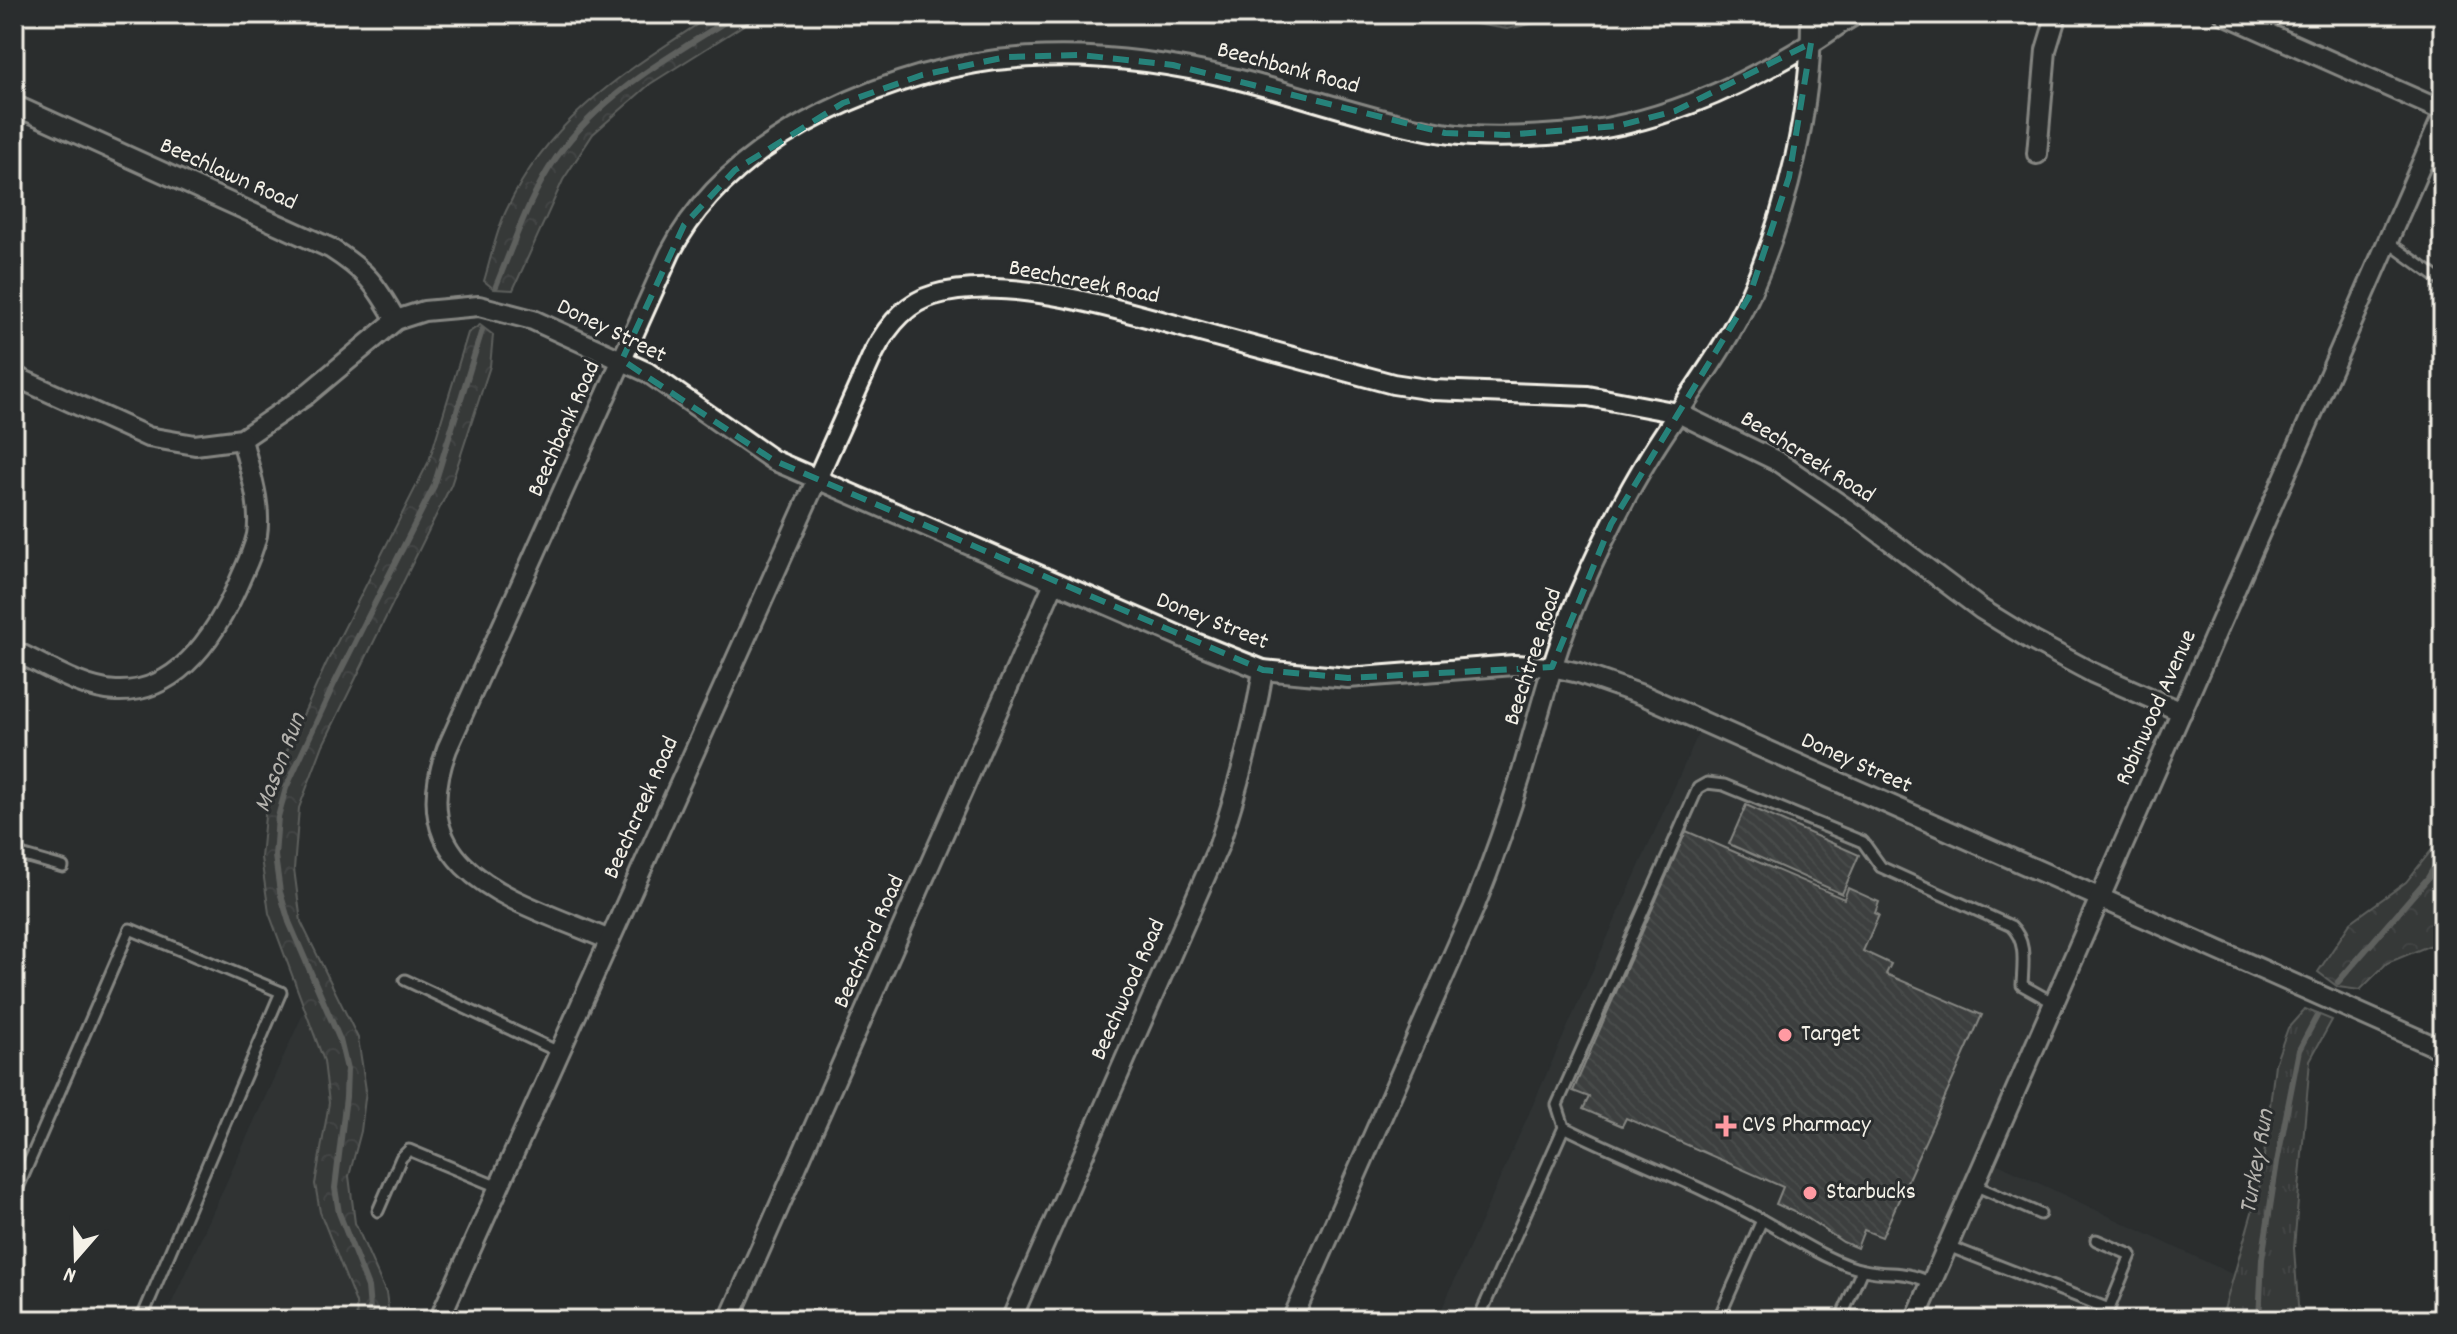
<svg xmlns="http://www.w3.org/2000/svg" width="2457" height="1334" viewBox="0 0 2457 1334" font-family="Dekko,sans-serif">
	<style>
		.built { fill: #373a3a }
		.grass { fill: url(#grass-tufts); stroke: #9c9c96; stroke-width: 2 }
		.forest { fill: url(#forest-crowns); stroke: #9c9c96; stroke-width: 2 }
		.lines { fill: none; stroke-linecap: round; stroke-linejoin: round }
		.stream { stroke: #9f9f9a; stroke-width: 6 }
		.building { fill: url(#building-back-hatch); stroke: #f4f1e8; stroke-width: 2 }
		.lane-casing { stroke: #f4f1e8; stroke-width: 15 }
		.street-casing { stroke: #f4f1e8; stroke-width: 24 }
		.lane { stroke: #2a2d2e; stroke-width: 9 }
		.street { stroke: #2a2d2e; stroke-width: 18 }
		.marked { fill: none; stroke: #26827a; stroke-width: 6; stroke-dasharray: 16 10; stroke-linejoin: round }
		.poi-dot { fill: #ff9aa2; stroke: #2a2d2e; stroke-width: 3 }
		.labels { text-anchor: middle; dominant-baseline: central; stroke-width: 6; stroke-linejoin: round; paint-order: stroke }
		.street-label { font-size: 24px; fill: #f4f1e8; stroke: #2a2d2e }
		.poi-label { font-size: 24px; fill: #f4f1e8; stroke: #2a2d2e; text-anchor: start }
		.water-label { font-size: 26px; font-style: italic; fill: #b5b3ae; stroke: #2a2d2e }
	</style>
	<defs>
		<pattern id="grass-tufts" width="24" height="20" patternUnits="userSpaceOnUse" patternTransform="scale(2)"><rect width="24" height="20" fill="#444645"/><path d="M3 7l-1-3M5 7V3M7 7l1-3M15 17l-1-3M17 17v-4M19 17l1-3" fill="none" stroke="#606160"/></pattern>
		<pattern id="forest-crowns" width="20" height="18" patternUnits="userSpaceOnUse" patternTransform="scale(2)"><rect width="20" height="18" fill="#444645"/><path d="M2 6a3 3 0 1 1 6 0M12 15a3 3 0 1 1 6 0" fill="none" stroke="#606160"/></pattern>
		<pattern id="building-back-hatch" width="6" height="6" patternUnits="userSpaceOnUse" patternTransform="scale(2)"><rect width="6" height="6" fill="#555756"/><path d="M-1 5l2 2M0 0l6 6M5-1l2 2" fill="none" stroke="#6e706e"/></pattern>
	</defs>
	<rect width="100%" height="100%" fill="#2a2d2e"/>
	<filter id="ink" filterUnits="userSpaceOnUse"><feTurbulence type="fractalNoise" baseFrequency=".0125" numOctaves="2"/><feDisplacementMap in="SourceGraphic" scale="16" xChannelSelector="R" yChannelSelector="G"/><feConvolveMatrix kernelMatrix="1 2 1 2 8 2 1 2 1" color-interpolation-filters="sRGB"/></filter>
	<g filter="url(#ink)">
		<g class="built">
			<path d="M1703 723 2096 900 1985 1158 2234 1275 2221 1320H1437Z"/>
			<path d="M306 1007 324 1061 329 1103 315 1184 320 1212 356 1303 357 1320H164Z"/>
		</g>
		<path class="grass" d="M2305 1009 2332 1020 2310 1060 2294 1248 2299 1320H2221L2261 1181 2275 1064 2288 1028Z"/>
		<g class="forest">
			<path d="M713 14H761L650 84 593 134 563 180 513 290 494 289 484 281C491 258 496 232 506 211 550 115 629 70 713 14Z"/>
			<path d="M1413 14H1579L1507 29Z"/>
			<path d="M480 325 493 335 490 366 451 485 323 745 299 808 294 869 301 922 358 1038 366 1090 361 1131 349 1176 355 1223 386 1293 390 1320H357L356 1303 320 1212 315 1184 329 1103 324 1061 269 913 261 858 267 795 326 664 429 461 468 333Z"/>
			<path d="M2443 830V940L2387 963 2360 990 2338 987 2318 972 2351 922 2406 882 2434 847Z"/>
		</g>
		<g class="lines">
			<g class="stream">
				<path d="M496 286C514 243 529 196 556 158 600 94 673 54 738 14"/>
				<path d="M2338 982 2428 878 2443 852"/>
				<path d="M371 1320 368 1287 339 1213 335 1188 346 1097 347 1069 340 1040 289 922 280 892 275 856 278 817 286 788 333 686 434 486 482 330"/>
				<path d="M2259 1320 2262 1259 2277 1162 2299 1050 2317 1016"/>
			</g>
		</g>
		<g class="building">
			<path d="M1746 805 1859 855 1842 894 1729 844Z"/>
			<path d="M1686 831 1844 899 1848 888 1879 902 1875 913 1879 915 1863 951 1891 964 1886 974 1982 1015 1882 1237 1864 1230 1857 1248 1843 1242 1807 1218 1776 1204 1783 1187 1626 1118 1622 1126 1583 1109 1589 1097 1573 1091Z"/>
		</g>
		<g class="lines">
			<g class="lane-casing">
				<g id="lane">
					<path d="M2388 242 2443 282"/>
					<path d="M14 853 63 867"/>
					<path d="M405 980 559 1052"/>
					<path d="M1974 1185 2040 1214"/>
					<path d="M14 1197 130 929 281 992 141 1320"/>
					<path d="M378 1211 401 1158 409 1150 498 1187"/>
					<path d="M1762 1220C1698 1184 1630 1160 1564 1127L1557 1105 1698 788 1707 783 1724 785 1863 842 1881 867 2011 926C2027 941 2023 963 2022 985L2054 1003"/>
					<path d="M1948 1246 2109 1309 2131 1255 2096 1240"/>
					<path d="M1478 1320 1564 1127"/>
					<path d="M1718 1320 1762 1220C1791 1236 1832 1264 1864 1270 1892 1276 1902 1269 1931 1283"/>
					<path d="M1840 1320 1862 1270"/>
				</g>
			</g>
			<g class="street-casing">
				<g id="street">
					<path d="M2224 14 2443 111"/>
					<path d="M14 105 330 248C366 271 375 283 396 320"/>
					<path d="M2037 154 2046 50 2057 14"/>
					<path d="M14 376 148 437 195 445 242 439 305 396 396 320 424 311 479 306 533 320 647 372 773 460 1198 644 1263 670 1348 678 1514 665 1552 667 1579 673 1645 696 2443 1050"/>
					<path d="M14 651C45 665 81 689 116 691 182 694 220 628 242 575 248 562 254 548 257 535 262 503 249 469 242 439"/>
					<path d="M609 940C520 901 400 875 447 749L670 253C703 189 761 144 826 112 960 45 1092 44 1236 79 1305 96 1373 121 1443 133 1480 139 1522 137 1560 134 1652 127 1735 90 1813 42 1828 33 1841 22 1857 14"/>
					<path d="M439 1320 874 352C887 327 905 303 934 295 1009 273 1130 313 1204 333 1267 350 1330 367 1393 384L1433 390 1588 396 1678 413 1777 461 1860 518 1981 609 2033 641 2093 673 2182 712"/>
					<path d="M729 1320 1054 583"/>
					<path d="M1011 1320 1219 845C1238 787 1254 730 1263 670"/>
					<path d="M1292 1320 1474 908C1492 863 1508 818 1522 772 1540 712 1554 651 1579 594 1600 546 1623 499 1651 454 1683 402 1724 352 1750 295 1788 209 1812 108 1811 14"/>
					<path d="M1915 1320 2443 115"/>
				</g>
			</g>
			<use href="#lane" class="lane"/>
			<use href="#street" class="street"/>
		</g>
	</g>
	<path d="M0 0H2457V1334H0ZM1811 43 1789 177 1749 297 1611 524 1552 667 1348 678 1263 670 773 460 622 360 684 225 735 170 843 103 922 75 1006 57 1081 55 1173 65 1445 133 1506 135 1617 126 1675 111Z" fill="#2a2d2e" fill-opacity=".55" fill-rule="evenodd"/>
	<path class="marked" d="M1811 43 1789 177 1749 297 1611 524 1552 667 1348 678 1263 670 773 460 622 360 684 225 735 170 843 103 922 75 1006 57 1081 55 1173 65 1445 133 1506 135 1617 126 1675 111Z"/>
	<g class="poi-dot">
		<circle cx="1785" cy="1035" r="8"/>
		<path d="M1722 1114h8v8h8v8h-8v8h-8v-8h-8v-8h8z"/>
		<circle cx="1810" cy="1193" r="8"/>
	</g>
	<g class="labels">
		<g class="street-label">
			<text transform="translate(1288 69) rotate(15)">Beechbank Road</text>
			<text transform="translate(228 175) rotate(24)">Beechlawn Road</text>
			<text transform="translate(1084 283) rotate(11)">Beechcreek Road</text>
			<text transform="translate(611 332) rotate(26)">Doney Street</text>
			<text transform="translate(565 429) rotate(-66)">Beechbank Road</text>
			<text transform="translate(1807 458) rotate(32)">Beechcreek Road</text>
			<text transform="translate(1212 622) rotate(22)">Doney Street</text>
			<text transform="translate(1534 657) rotate(-72)">Beechtree Road</text>
			<text transform="translate(2157 708) rotate(-66)">Robinwood Avenue</text>
			<text transform="translate(1856 764) rotate(24)">Doney Street</text>
			<text transform="translate(642 808) rotate(-66)">Beechcreek Road</text>
			<text transform="translate(870 942) rotate(-66)">Beechford Road</text>
			<text transform="translate(1129 990) rotate(-66)">Beechwood Road</text>
		</g>
		<g class="poi-label">
			<text x="1801" y="1035">Target</text>
			<text x="1742" y="1126">CVS Pharmacy</text>
			<text x="1826" y="1193">Starbucks</text>
		</g>
		<g class="water-label">
			<text transform="translate(281 763) rotate(-69)">Mason Run</text>
			<text transform="translate(2258 1162) rotate(-80)">Turkey Run</text>
		</g>
	</g>
	<rect width="2457" height="1334" fill="none" stroke="#2a2d2e" stroke-width="48"/>
	<rect x="24" y="24" width="2409" height="1286" fill="none" stroke="#f4f1e8" stroke-width="3" filter="url(#ink)"/>
	<g transform="translate(76 1258) rotate(200)" stroke="#2a2d2e" stroke-width="6" paint-order="stroke">
	<path d="M0-6L14 30L0 20L-14 30Z" fill="#f4f1e8"/>
	<text y="-12" font-size="22" font-weight="bold" text-anchor="middle" fill="#f4f1e8">N</text>
	</g>
</svg>
